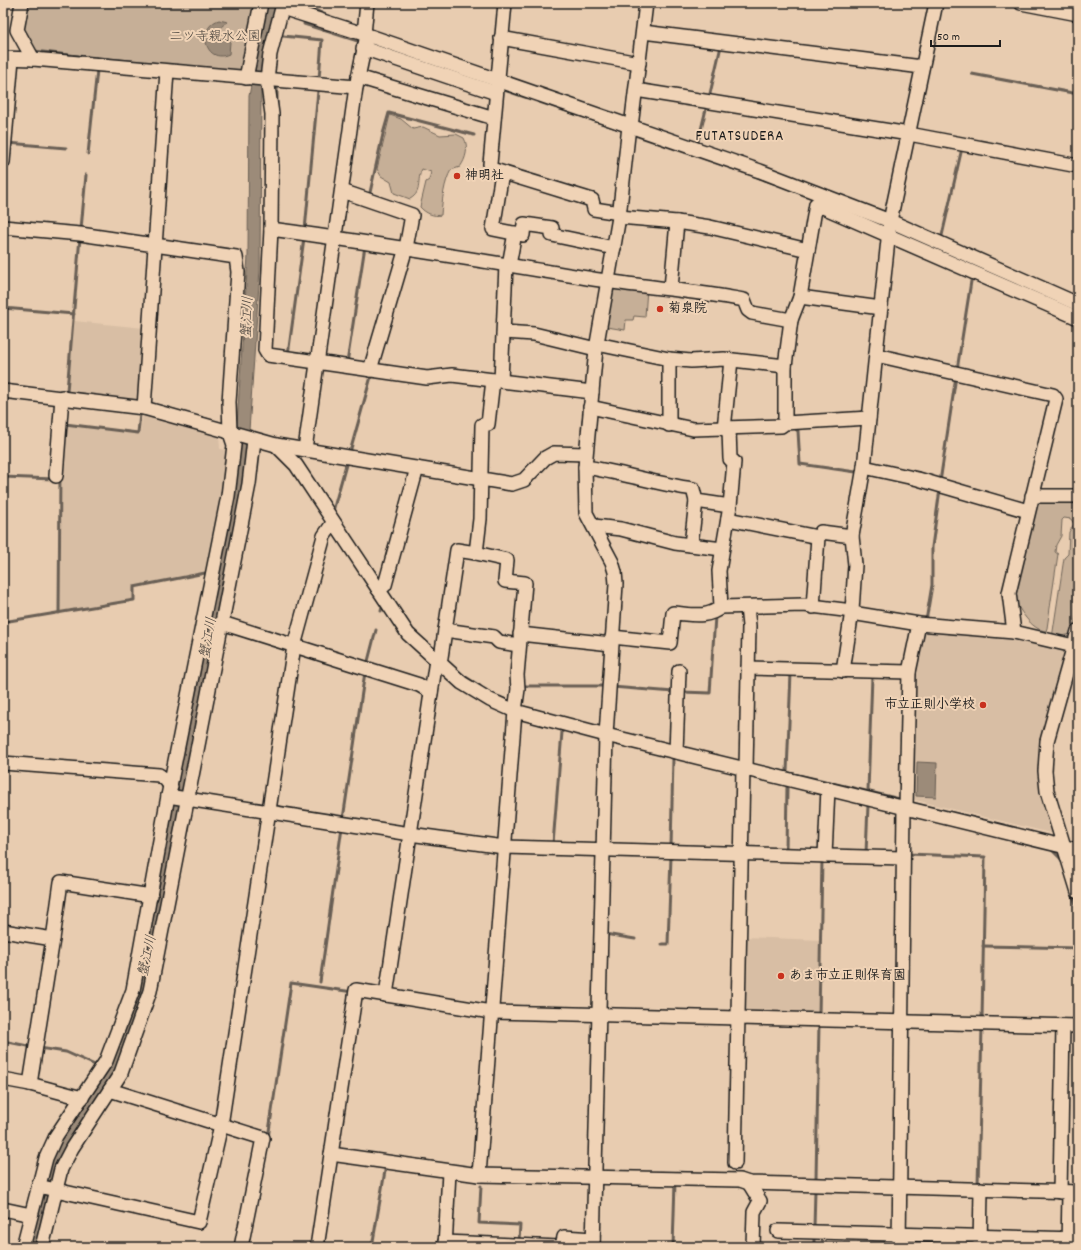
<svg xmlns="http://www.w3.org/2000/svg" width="1081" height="1250" viewBox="0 0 1081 1250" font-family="Dekko,'Klee One',sans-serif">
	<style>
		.built { fill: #d8bea4 }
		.green { fill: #c6af97; stroke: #71665a }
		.water { fill: #9c8b79; stroke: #695f54 }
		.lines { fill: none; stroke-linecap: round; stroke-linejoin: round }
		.stream { stroke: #695f54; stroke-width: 3 }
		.minor-casing { stroke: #1c1c1c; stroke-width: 16 }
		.minor { stroke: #f0d3b6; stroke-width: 13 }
		.poi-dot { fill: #c8321e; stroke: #f0d3b6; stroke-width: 1.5 }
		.labels { text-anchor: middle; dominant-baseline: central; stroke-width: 4; stroke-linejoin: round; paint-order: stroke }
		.park-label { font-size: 13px; fill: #46413b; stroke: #f0d3b6 }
		.poi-label { font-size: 13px; font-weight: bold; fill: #1c1c1c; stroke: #f0d3b6; text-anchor: start }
		.water-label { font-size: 14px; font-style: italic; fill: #49433d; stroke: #f0d3b6 }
		.quarter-label { font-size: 15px; letter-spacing: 1px; fill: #1c1c1c; stroke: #f0d3b6 }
	</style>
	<rect width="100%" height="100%" fill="#e8ccb0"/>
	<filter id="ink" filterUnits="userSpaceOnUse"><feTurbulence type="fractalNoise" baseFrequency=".025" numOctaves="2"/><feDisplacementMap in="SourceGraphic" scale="8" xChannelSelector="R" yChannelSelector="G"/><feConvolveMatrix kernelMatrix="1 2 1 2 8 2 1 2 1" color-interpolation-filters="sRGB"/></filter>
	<g filter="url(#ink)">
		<g class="built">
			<path d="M74 321 144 328 139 399 136 402 68 393Z"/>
			<path d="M143 413 219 435 220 449 227 450 224 491 210 570 134 586 133 599 60 611 62 480 66 425 140 434Z"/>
			<path d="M922 629 996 633 1064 647 1067 653 1043 738 1056 830 1051 833 911 799 914 673Z"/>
			<path d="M744 937 820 940 818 1017 742 1012Z"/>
		</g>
		<g class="green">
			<path d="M28 3H256L243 71 161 65V63L36 51 22 29Z"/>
			<path d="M390 115 401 119 413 129 423 127 440 135 456 134 464 138C469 147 466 159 460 167L451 170C444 182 442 201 441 215 434 217 425 213 420 207L426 182 429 180 431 172 422 169C416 180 423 192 410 199L394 193 391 182 381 176 377 169Z"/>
			<path d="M613 287 647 288 645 317 634 316 633 320H626L625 330 607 327Z"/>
			<path d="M1036 500H1078V610L1072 634 1052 638 1064 558 1068 554 1069 532 1074 524 1071 519 1064 518 1062 520 1061 536 1056 545 1055 552 1058 554 1047 628 1046 631C1031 630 1019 609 1013 597Z"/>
		</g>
		<g class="water">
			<path d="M267 3H283L263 75 261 91 260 269 245 489 147 991 117 1071 69 1147 39 1247H28L49 1165 138 991 174 803 236 440 248 256 249 96Z"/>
			<path d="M219 20 228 22C212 31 222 34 230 42L229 54C205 65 196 27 219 20Z"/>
			<path d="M917 762 937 763 936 797 916 796Z"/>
		</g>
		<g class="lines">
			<g class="stream">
				<path d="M308 3 307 6 326 15"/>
				<path d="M304 24 361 42"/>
				<path d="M283 36 322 40 319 79"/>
				<path d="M34 51 78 56"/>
				<path d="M972 74 1078 94"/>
				<path d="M501 89 625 131"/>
				<path d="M709 98 721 46"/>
				<path d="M277 106V88"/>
				<path d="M632 134 774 183"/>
				<path d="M8 143 66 148"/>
				<path d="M697 146 707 105"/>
				<path d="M88 154 97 70"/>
				<path d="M369 197 383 134 389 113 474 135"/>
				<path d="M865 218 886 227"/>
				<path d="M82 229H81L86 175"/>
				<path d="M305 230 318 91"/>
				<path d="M892 230 999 277"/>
				<path d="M941 240 962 148"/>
				<path d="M3 308 74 314"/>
				<path d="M288 355 304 238"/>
				<path d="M347 363 365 246"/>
				<path d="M957 370 972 275"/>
				<path d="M67 391 80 237"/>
				<path d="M65 424 138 433 140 414"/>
				<path d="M793 427 798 431 800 464 856 472"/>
				<path d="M350 452 372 373"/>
				<path d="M3 477 54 479"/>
				<path d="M940 482 956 376"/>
				<path d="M333 511 347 461"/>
				<path d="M381 611 382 607"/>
				<path d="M59 613 60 477"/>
				<path d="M926 621 932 585V547L940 489"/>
				<path d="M3 622 134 600V587L205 573"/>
				<path d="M367 665 376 630"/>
				<path d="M461 674 480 686"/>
				<path d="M523 686H604"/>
				<path d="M612 687 674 692"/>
				<path d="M682 692 710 693 715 616"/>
				<path d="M500 697 513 703"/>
				<path d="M767 768 825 781"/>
				<path d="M787 772 791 673"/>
				<path d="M832 783 900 799"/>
				<path d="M868 791 872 676"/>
				<path d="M343 819 365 672"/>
				<path d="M1074 841 1078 842"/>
				<path d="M553 844 562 732"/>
				<path d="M671 848 673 758"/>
				<path d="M1052 850 1061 859 1062 862"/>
				<path d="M786 851 787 786"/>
				<path d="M866 853 868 805"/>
				<path d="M908 853V854L985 857 982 1020"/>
				<path d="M1072 892 1078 911"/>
				<path d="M605 934 635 939"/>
				<path d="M662 944H668L671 856"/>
				<path d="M983 946 1078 948"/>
				<path d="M320 982 342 827"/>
				<path d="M819 1016 822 860"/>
				<path d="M3 1041 33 1047"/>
				<path d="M39 1048 66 1052 95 1065"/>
				<path d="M268 1138 291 983 353 992"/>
				<path d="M816 1178 819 1023"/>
				<path d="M978 1185 982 1027"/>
				<path d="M481 1186 479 1223 520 1225 519 1240"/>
				<path d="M814 1228 815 1190"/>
				<path d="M372 1247 386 1165"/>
				<path d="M673 1247 675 1182"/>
				<path d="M814 1247V1238"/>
			</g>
			<g class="minor-casing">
				<g id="minor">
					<path d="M22 3 17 30 33 59"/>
					<path d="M288 3 282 8 270 54 267 79 272 114 271 229 265 350 268 355 427 378 452 375 592 392"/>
					<path d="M505 3 490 164 491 169 592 200 594 209 620 213"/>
					<path d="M1021 3 1078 14"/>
					<path d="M282 8 367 35 760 171 890 221 1078 304"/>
					<path d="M643 32 922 67"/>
					<path d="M364 34 367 3"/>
					<path d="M501 38 639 63"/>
					<path d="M363 48 496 93"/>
					<path d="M3 58 33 59 356 87"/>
					<path d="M358 77 494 118"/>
					<path d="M246 78 261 3"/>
					<path d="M636 90 909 134 1078 166"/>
					<path d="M631 127 646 3"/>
					<path d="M3 162 12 59"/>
					<path d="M502 173 493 229 523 235 524 224 552 228V235L614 248"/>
					<path d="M342 191 412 215 406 248 370 370"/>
					<path d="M619 217 677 222 710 227 808 250"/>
					<path d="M3 227 80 234 236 257 238 272 229 402 230 433 234 445 228 496 168 796 133 990 106 1061 56 1136 46 1158 23 1247"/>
					<path d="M271 229C383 244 495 263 606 281 652 288 699 291 744 300L748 310 752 313 791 320"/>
					<path d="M509 265 515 233"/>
					<path d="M671 288 677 222"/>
					<path d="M800 297 881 308"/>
					<path d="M504 332 534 334 596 349"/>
					<path d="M597 344 669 359 691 361 724 359 785 366"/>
					<path d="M876 355 1053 395 1056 399 1009 593 1014 632"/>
					<path d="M501 381 506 265"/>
					<path d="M3 391 144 408 276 445 512 484 524 480 545 458 554 453 585 454"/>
					<path d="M590 407 693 429 781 426 785 423 869 418"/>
					<path d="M144 408 167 71"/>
					<path d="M785 423V366L791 320 800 297 816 204 1078 318"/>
					<path d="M669 425V359"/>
					<path d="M724 429 731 360"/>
					<path d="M729 429 730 459 734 462 730 506 719 571 721 607 804 605 852 611"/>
					<path d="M276 445 296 465 408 634 462 683 490 700 515 711 606 735 1078 850"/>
					<path d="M305 449 356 87 367 35"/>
					<path d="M585 467C621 472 656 484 693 489L696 501 730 506"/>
					<path d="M864 467 918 479 1028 511"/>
					<path d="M56 476 62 397"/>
					<path d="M1032 496H1078"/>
					<path d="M728 519 818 537"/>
					<path d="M594 526 621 529 675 543 722 549"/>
					<path d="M691 545 696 501"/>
					<path d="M476 553 507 560 505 581 525 583 517 675 518 689 515 711 479 1175"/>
					<path d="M378 589 385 585 417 468"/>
					<path d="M813 607 818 537 821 532 852 536"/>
					<path d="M852 613 919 624 1014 632 1078 647"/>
					<path d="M222 623 419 685 431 692"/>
					<path d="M445 630 494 637 499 642 519 645"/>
					<path d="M1078 631 1047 741 1045 771 1047 791 1078 892"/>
					<path d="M520 634 611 644"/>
					<path d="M612 637 670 643 673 613C690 614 707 619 721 607"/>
					<path d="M440 664 457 550 476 553 480 519 482 425 488 424 493 380"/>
					<path d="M748 668 909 672"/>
					<path d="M843 671 852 611 855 565 852 536 864 467 890 221 936 3"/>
					<path d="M676 752 679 671"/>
					<path d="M3 763 159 775 166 780 171 787"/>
					<path d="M746 768 749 626 747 607"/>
					<path d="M168 796 410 834 504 847 902 858"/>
					<path d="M906 807 909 672 919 624"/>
					<path d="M825 856 828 788"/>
					<path d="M3 931 53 939 61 882 151 896"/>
					<path d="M386 995 436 660"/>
					<path d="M3 1079 30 1084 82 1098"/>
					<path d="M30 1084 53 939"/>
					<path d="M110 1090 263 1138 241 1247"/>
					<path d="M331 1154 479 1175 740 1180 749 1183 1078 1192"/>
					<path d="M735 1163 743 768"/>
					<path d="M749 1183 760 1201 754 1212 753 1247"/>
					<path d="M38 1186 199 1222 221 1125 294 646 324 536 333 523"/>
					<path d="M1060 1192 1063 1026"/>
					<path d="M3 1209 31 1215"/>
					<path d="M778 1231 1078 1239"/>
					<path d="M445 1242 559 1247"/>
					<path d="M42 1247 61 1169 72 1148 121 1073 150 991 233 566 249 484 254 440"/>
					<path d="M317 1247 356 990 491 1012 1078 1026"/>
					<path d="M445 1247 449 1172"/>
					<path d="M562 1247 564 1237 593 1239"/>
					<path d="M593 1247 606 735 616 584 615 572 612 562 586 513 585 467 596 349 619 217 629 126"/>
					<path d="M899 1247 904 807"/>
					<path d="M980 1247 981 1189"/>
					<path d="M1068 1247 1069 1192"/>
				</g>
			</g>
			<use href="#minor" class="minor"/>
		</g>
	</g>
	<g class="poi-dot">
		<circle cx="457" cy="176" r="4"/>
		<circle cx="660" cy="309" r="4"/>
		<circle cx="983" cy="705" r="4"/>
		<circle cx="781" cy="976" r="4"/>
	</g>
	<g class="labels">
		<g class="park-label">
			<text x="215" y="37">二ツ寺親水公園</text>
		</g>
		<g class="poi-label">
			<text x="465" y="176">神明社</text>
			<text x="668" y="309">菊泉院</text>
			<text x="975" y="705" text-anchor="end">市立正則小学校</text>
			<text x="789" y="976">あま市立正則保育園</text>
		</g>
		<g class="water-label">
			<text transform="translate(248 317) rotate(-87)">蟹江川</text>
			<text transform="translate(209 638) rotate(-80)">蟹江川</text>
			<text transform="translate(148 956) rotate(-78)">蟹江川</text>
		</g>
		<g class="quarter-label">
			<text x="740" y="137">FUTATSUDERA</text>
		</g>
	</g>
	<rect width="1081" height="1250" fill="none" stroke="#f0d3b6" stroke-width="16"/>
	<rect x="8" y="8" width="1065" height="1234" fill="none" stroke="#1c1c1c" stroke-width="1.5" filter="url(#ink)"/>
	<path d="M931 40v6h69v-6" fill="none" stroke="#1c1c1c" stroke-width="2"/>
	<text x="937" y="40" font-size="12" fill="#1c1c1c" stroke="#f0d3b6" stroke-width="3" paint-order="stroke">50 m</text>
</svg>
